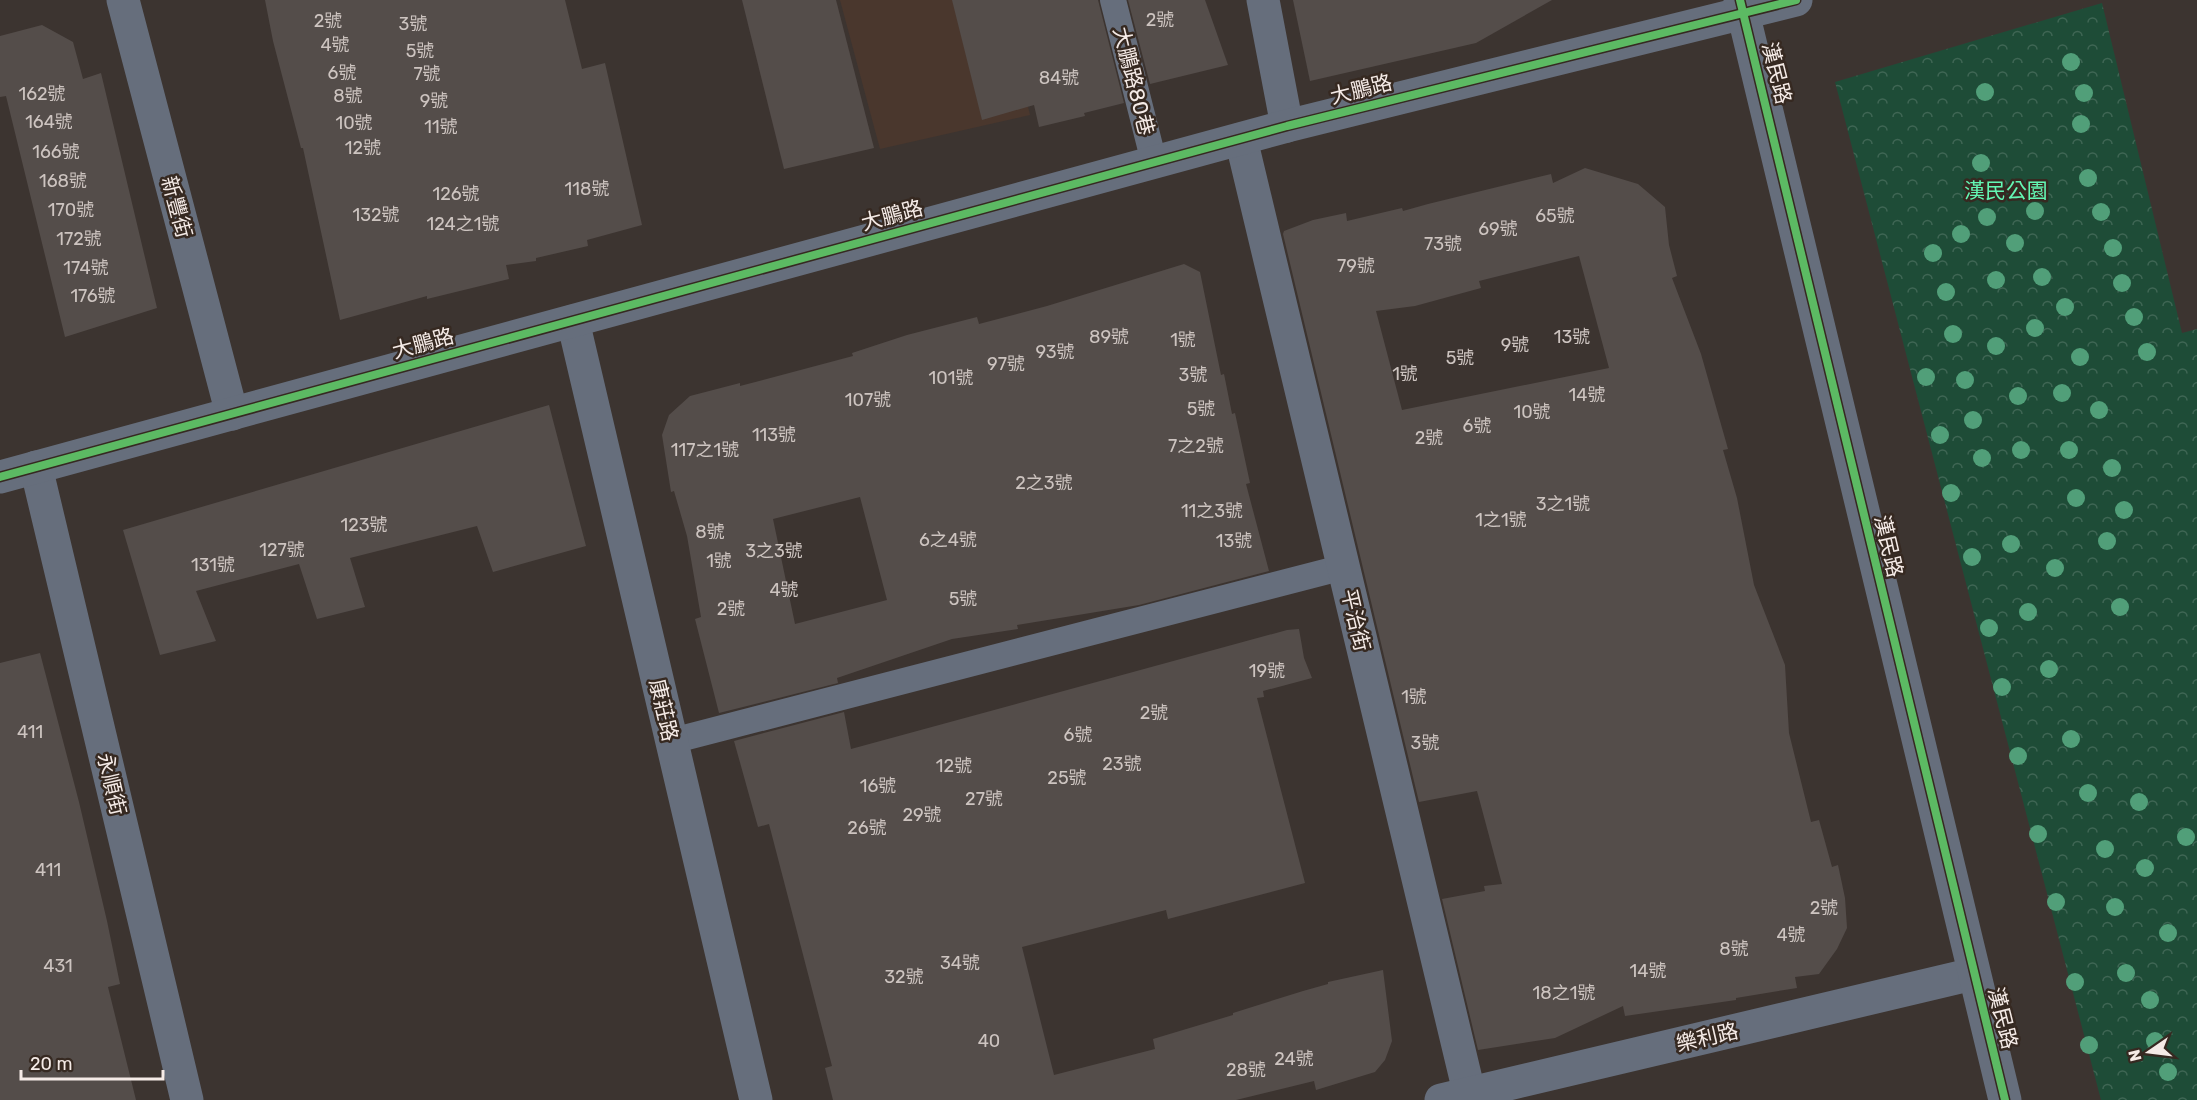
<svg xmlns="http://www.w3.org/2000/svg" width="2197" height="1100" viewBox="0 0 2197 1100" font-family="Rubik,'Noto Sans TC',sans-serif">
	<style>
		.built { fill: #4a372d }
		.park { fill: url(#park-crowns) }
		.building { fill: #544d4a; fill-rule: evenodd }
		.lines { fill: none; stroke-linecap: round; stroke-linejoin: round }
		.service { stroke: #666e7c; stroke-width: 26 }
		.minor { stroke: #666e7c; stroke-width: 33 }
		.tertiary { stroke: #666e7c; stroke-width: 33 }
		.cycleway-casing { stroke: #362921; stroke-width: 11 }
		.cycleway { stroke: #5cba63; stroke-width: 8 }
		.tree { fill: #519f79 }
		.labels { text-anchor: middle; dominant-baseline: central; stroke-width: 5; stroke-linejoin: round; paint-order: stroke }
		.number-label { font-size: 18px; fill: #cdc4c0 }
		.street-label { font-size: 21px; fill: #f5ebe7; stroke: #362921 }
		.park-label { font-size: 21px; fill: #63f7b4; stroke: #362921 }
	</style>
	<defs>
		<pattern id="park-crowns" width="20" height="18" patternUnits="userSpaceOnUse" patternTransform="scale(1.5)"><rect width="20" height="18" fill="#1e4c37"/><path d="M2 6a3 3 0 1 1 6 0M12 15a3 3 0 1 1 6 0" fill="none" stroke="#3f6654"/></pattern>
	</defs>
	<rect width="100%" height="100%" fill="#3c3430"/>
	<path class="built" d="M840 0H1003L1030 115 880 149Z"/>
	<path class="park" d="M2102 3 2182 333 2197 329V1100H2101L1835 82Z"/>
	<g class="building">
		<path d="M265 0H565L582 69 605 63 642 225 587 240 588 246 536 258V261L506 265 509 279 427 299V296L340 320 303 148H301L273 41Z"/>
		<path d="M742 0H836L874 148 784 169Z"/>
		<path d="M952 0H1098L1124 103 1084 113 1085 116 1039 127 1034 105 982 120Z"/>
		<path d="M1128 0H1205L1228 65 1150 84Z"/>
		<path d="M1293 0H1552L1476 43 1310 81Z"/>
		<path d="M42 25 73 42 83 79 101 73 157 308 65 337 6 96 0 97V36Z"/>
		<path d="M1585 168 1638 184 1665 207 1669 245 1677 276 1672 278 1701 354 1728 449 1723 450 1737 498 1754 585 1785 665 1789 733 1811 822 1819 820 1832 867 1838 865 1845 898 1847 928 1837 949 1819 974 1795 977 1797 988 1736 998V1000L1625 1016 1623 1006 1555 1038 1478 1050 1442 899 1485 891 1484 886 1502 884 1477 791 1419 802 1283 234 1284 231 1313 220 1346 213 1347 221 1402 208 1403 211 1428 204 1551 174 1553 183ZM1579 256 1609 368 1402 410 1376 311 1415 306 1481 288 1479 281Z"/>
		<path d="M1184 264 1200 272 1221 375 1224 374 1232 414 1235 413 1250 483 1246 484 1269 571 1139 605 1017 625 1018 629 952 639 837 678 838 683 719 713 695 619 701 617 687 536 674 491 671 492 662 435 669 415 690 396 740 383V386L853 356 852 353 907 335 977 317 979 324 1047 306ZM860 497 887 600 795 624 773 519Z"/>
		<path d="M549 405 586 546 493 572 477 526 350 558 365 607 317 619 299 564 196 591 216 641 160 655 123 530Z"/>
		<path d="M1299 629 1304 658 1312 678 1263 691 1264 697 1257 698 1305 883 1168 919 1166 910 1022 947 1054 1075 1155 1049 1153 1039 1233 1015V1013L1303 991 1328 984V982L1383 970 1392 1041 1385 1060 1375 1072 1316 1090 1314 1081 1236 1100H833L825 1068 832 1066 769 824 758 827 734 741 844 712 851 749 1287 630Z"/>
		<path d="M40 653 79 802 107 921 120 984 108 987 136 1100H0V663Z"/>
	</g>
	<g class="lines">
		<g class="service">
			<path d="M1113 0 1154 162"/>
			<path d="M672 741 1344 567"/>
		</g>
		<g class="minor">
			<path d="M123 0 232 414"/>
			<path d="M1263 0 1287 126"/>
			<path d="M1241 139 1471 1100"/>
			<path d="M573 321 756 1100"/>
			<path d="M36 467 187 1100"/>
			<path d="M0 477 1287 126 1796 0"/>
			<path d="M1441 1100 1973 974"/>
		</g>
		<path class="tertiary" d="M1740 0 2005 1100"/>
		<g class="cycleway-casing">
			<g id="cycleway">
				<path d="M1740 0 2005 1100"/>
				<path d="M0 477 1287 126 1796 0"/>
			</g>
		</g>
		<use href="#cycleway" class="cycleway"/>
	</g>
	<g class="tree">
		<circle cx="2071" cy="62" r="9"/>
		<circle cx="1985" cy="92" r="9"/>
		<circle cx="2084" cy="93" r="9"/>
		<circle cx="2081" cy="124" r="9"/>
		<circle cx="1981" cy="163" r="9"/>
		<circle cx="2088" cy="178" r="9"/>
		<circle cx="2035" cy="211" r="9"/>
		<circle cx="2101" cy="212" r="9"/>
		<circle cx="1987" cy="217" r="9"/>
		<circle cx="1961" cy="234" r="9"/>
		<circle cx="2015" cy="243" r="9"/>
		<circle cx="2113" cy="248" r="9"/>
		<circle cx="1933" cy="253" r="9"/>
		<circle cx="2042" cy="277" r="9"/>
		<circle cx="1996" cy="280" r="9"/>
		<circle cx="2122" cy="283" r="9"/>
		<circle cx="1946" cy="292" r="9"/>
		<circle cx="2065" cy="307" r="9"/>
		<circle cx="2134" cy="317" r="9"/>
		<circle cx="2035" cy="328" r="9"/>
		<circle cx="1953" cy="334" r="9"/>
		<circle cx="1996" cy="346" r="9"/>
		<circle cx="2147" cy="352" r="9"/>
		<circle cx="2080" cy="357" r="9"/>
		<circle cx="1926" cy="377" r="9"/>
		<circle cx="1965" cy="380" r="9"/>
		<circle cx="2062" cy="393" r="9"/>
		<circle cx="2018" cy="396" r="9"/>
		<circle cx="2099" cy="410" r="9"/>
		<circle cx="1973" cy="420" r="9"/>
		<circle cx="1940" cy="435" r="9"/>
		<circle cx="2021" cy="450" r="9"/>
		<circle cx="2069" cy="450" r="9"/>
		<circle cx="1982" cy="458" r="9"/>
		<circle cx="2112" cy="468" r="9"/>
		<circle cx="1951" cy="493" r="9"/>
		<circle cx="2076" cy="498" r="9"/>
		<circle cx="2124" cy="510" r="9"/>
		<circle cx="2107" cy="541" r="9"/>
		<circle cx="2011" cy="544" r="9"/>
		<circle cx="1972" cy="557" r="9"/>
		<circle cx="2055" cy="568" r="9"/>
		<circle cx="2120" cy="607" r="9"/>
		<circle cx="2028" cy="612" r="9"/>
		<circle cx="1989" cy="628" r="9"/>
		<circle cx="2049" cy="669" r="9"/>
		<circle cx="2002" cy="687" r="9"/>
		<circle cx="2071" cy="739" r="9"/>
		<circle cx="2018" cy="756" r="9"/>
		<circle cx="2088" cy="793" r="9"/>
		<circle cx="2139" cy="802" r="9"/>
		<circle cx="2038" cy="834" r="9"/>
		<circle cx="2186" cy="837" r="9"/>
		<circle cx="2105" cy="849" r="9"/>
		<circle cx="2145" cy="868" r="9"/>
		<circle cx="2056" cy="902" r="9"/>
		<circle cx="2115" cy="907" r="9"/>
		<circle cx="2168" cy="933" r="9"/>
		<circle cx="2126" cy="973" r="9"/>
		<circle cx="2075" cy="982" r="9"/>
		<circle cx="2150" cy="1000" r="9"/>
		<circle cx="2155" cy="1041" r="9"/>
		<circle cx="2089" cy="1045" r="9"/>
		<circle cx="2168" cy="1072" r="9"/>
	</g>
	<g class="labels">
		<g class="number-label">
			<text x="1160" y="20">2號</text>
			<text x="328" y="21">2號</text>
			<text x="413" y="24">3號</text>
			<text x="335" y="45">4號</text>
			<text x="420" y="51">5號</text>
			<text x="342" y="73">6號</text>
			<text x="427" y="74">7號</text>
			<text x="1059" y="78">84號</text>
			<text x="42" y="94">162號</text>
			<text x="348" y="96">8號</text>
			<text x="434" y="101">9號</text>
			<text x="49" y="122">164號</text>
			<text x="354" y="123">10號</text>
			<text x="441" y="127">11號</text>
			<text x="363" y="148">12號</text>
			<text x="56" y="152">166號</text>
			<text x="63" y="181">168號</text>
			<text x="587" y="189">118號</text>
			<text x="456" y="194">126號</text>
			<text x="71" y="210">170號</text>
			<text x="376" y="215">132號</text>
			<text x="1555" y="216">65號</text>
			<text x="463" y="224">124之1號</text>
			<text x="1498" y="229">69號</text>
			<text x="79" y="239">172號</text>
			<text x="1443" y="244">73號</text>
			<text x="1356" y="266">79號</text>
			<text x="86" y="268">174號</text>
			<text x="93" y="296">176號</text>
			<text x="1109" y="337">89號</text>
			<text x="1572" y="337">13號</text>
			<text x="1183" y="340">1號</text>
			<text x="1515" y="345">9號</text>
			<text x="1055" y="352">93號</text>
			<text x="1460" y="358">5號</text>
			<text x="1006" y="364">97號</text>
			<text x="1405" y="374">1號</text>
			<text x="1193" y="375">3號</text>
			<text x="951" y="378">101號</text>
			<text x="1587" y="395">14號</text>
			<text x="868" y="400">107號</text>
			<text x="1201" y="409">5號</text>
			<text x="1532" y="412">10號</text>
			<text x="1477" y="426">6號</text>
			<text x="774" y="435">113號</text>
			<text x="1429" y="438">2號</text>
			<text x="1196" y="446">7之2號</text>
			<text x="705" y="450">117之1號</text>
			<text x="1044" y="483">2之3號</text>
			<text x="1563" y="504">3之1號</text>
			<text x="1212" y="511">11之3號</text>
			<text x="1501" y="520">1之1號</text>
			<text x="364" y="525">123號</text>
			<text x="710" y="532">8號</text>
			<text x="948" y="540">6之4號</text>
			<text x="1234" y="541">13號</text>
			<text x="282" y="550">127號</text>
			<text x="774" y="551">3之3號</text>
			<text x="719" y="561">1號</text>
			<text x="213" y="565">131號</text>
			<text x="784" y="590">4號</text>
			<text x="963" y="599">5號</text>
			<text x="731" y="609">2號</text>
			<text x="1267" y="671">19號</text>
			<text x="1414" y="697">1號</text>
			<text x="1154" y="713">2號</text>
			<text x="30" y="732">411</text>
			<text x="1078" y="735">6號</text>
			<text x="1425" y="743">3號</text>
			<text x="1122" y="764">23號</text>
			<text x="954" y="766">12號</text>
			<text x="1067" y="778">25號</text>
			<text x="878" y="786">16號</text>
			<text x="984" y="799">27號</text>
			<text x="922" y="815">29號</text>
			<text x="867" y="828">26號</text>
			<text x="48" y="870">411</text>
			<text x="1824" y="908">2號</text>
			<text x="1791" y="935">4號</text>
			<text x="1734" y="949">8號</text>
			<text x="960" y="963">34號</text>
			<text x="58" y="966">431</text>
			<text x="1648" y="971">14號</text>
			<text x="904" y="977">32號</text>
			<text x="1564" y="993">18之1號</text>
			<text x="989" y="1041">40</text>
			<text x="1294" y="1059">24號</text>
			<text x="1246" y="1070">28號</text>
		</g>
		<g class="street-label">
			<text transform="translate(1777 73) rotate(76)">漢民路</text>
			<text transform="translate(1134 81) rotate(76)">大鵬路80巷</text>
			<text transform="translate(1361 89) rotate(-14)">大鵬路</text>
			<text transform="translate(177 207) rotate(75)">新豐街</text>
			<text transform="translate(892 215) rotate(-15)">大鵬路</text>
			<text transform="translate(423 343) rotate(-15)">大鵬路</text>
			<text transform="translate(1889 546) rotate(77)">漢民路</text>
			<text transform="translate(1356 620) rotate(77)">平治街</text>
			<text transform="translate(664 710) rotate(77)">康莊路</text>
			<text transform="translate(112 784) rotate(77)">永順街</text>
			<text transform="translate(2003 1018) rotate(76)">漢民路</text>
			<text transform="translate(1707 1037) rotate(-13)">樂利路</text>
		</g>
		<g class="park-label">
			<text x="2006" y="190">漢民公園</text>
		</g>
	</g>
	<g transform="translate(2149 1052) rotate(256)" stroke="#362921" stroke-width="4.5" paint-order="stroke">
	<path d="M0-4.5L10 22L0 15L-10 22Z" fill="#f5ebe7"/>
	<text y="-9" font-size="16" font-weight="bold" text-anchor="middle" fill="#f5ebe7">N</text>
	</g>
	<path d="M21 1070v9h142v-9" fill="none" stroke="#f5ebe7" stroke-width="3"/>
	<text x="30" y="1070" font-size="18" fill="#f5ebe7" stroke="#362921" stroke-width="4.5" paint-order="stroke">20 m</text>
</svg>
